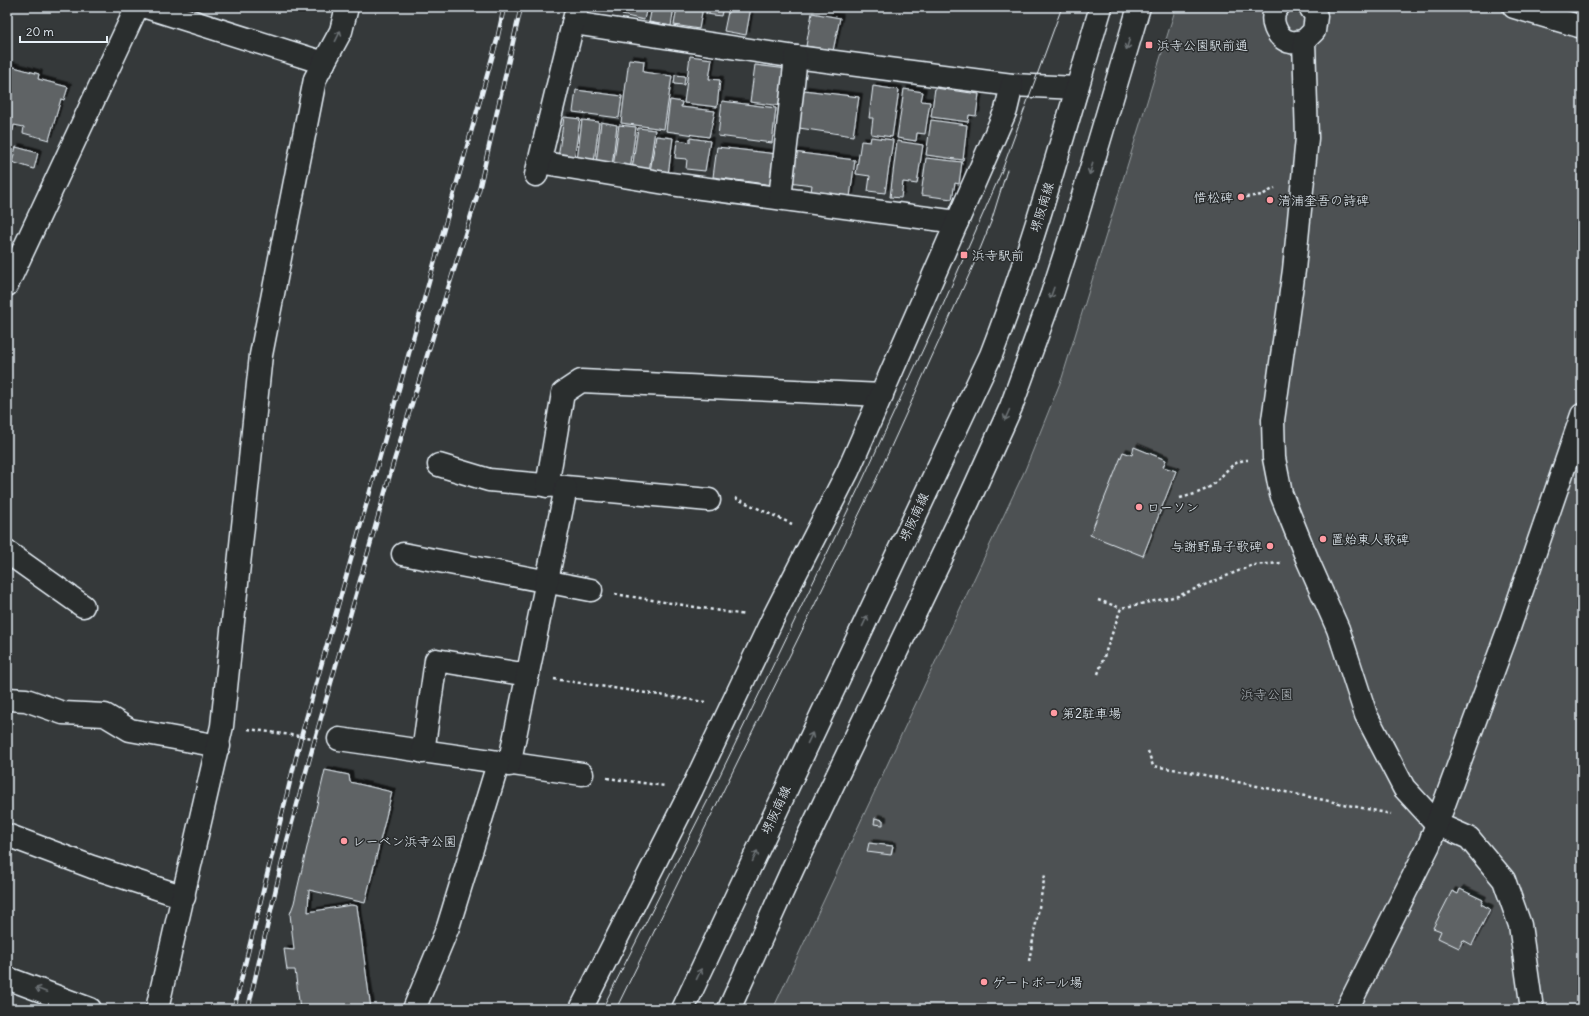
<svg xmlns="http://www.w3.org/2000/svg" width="1589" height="1016" viewBox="0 0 1589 1016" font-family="Delius,'Klee One',sans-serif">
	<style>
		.green { fill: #4d5152; stroke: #9aa1a5 }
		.building { fill: #5f6365; stroke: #e8f1f8; filter: url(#shadow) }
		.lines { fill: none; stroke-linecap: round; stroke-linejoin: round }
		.minor-casing { stroke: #e8f1f8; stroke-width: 25 }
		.major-casing { stroke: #e8f1f8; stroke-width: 25 }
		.path { stroke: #e8f1f8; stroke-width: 2.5; stroke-dasharray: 3 3; stroke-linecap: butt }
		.minor { stroke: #2a2d2e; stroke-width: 22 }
		.major { stroke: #2a2d2e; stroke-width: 22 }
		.tram { stroke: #e8f1f8; stroke-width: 1 }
		.rail-casing { stroke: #e8f1f8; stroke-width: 4.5 }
		.rail { stroke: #2a2d2e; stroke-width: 3; stroke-dasharray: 9; stroke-linecap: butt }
		.oneway { stroke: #6c7275 }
		.poi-dot { fill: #ff9aa2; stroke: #2a2d2e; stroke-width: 1.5 }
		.labels { text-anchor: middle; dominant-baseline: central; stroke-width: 3; stroke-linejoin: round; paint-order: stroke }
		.poi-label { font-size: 13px; fill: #e8f1f8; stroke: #2a2d2e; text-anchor: start }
		.street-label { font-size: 13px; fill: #e8f1f8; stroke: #2a2d2e }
		.park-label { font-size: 13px; fill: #b2b9be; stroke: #2a2d2e }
	</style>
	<defs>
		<filter id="shadow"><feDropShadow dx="3.5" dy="-3.5" stdDeviation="0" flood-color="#0009"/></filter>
	</defs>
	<rect width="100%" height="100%" fill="#35393a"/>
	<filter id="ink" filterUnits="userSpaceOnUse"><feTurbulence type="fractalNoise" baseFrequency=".025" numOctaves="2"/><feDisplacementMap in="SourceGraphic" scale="8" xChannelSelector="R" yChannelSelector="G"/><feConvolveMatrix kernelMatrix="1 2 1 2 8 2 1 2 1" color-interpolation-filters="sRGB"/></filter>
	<g filter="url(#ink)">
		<path class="green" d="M1176 7H1582V1009H773L1025 470 1062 378Z"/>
		<g class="building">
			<path d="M624 7H647L644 20 622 15Z"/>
			<path d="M652 7H674L671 26 649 22Z"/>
			<path d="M677 7H703L699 29 674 25Z"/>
			<path d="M707 7H723L721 16 706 14Z"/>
			<path d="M729 7H751L746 35 724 31Z"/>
			<path d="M812 13 840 18 833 51 806 46Z"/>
			<path d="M690 56 712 59 709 79 720 80 717 107 684 103Z"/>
			<path d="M629 59 644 61 643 72 672 76 664 129 621 123Z"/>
			<path d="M7 65 39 74 38 79 68 87 64 100 61 99 49 140 23 133 24 127 14 125 13 131 7 129Z"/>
			<path d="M755 65 787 69 782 106 750 102Z"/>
			<path d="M675 75 685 76 684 85 674 84Z"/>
			<path d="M873 86 899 90 892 137 871 134 873 118H869Z"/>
			<path d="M935 88 979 94 976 116 969 115 968 122 931 117Z"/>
			<path d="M904 89 923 92 921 101 930 102 925 134 917 133 916 141 897 138Z"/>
			<path d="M576 90 622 96 619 118 573 112Z"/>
			<path d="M804 90 859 97 853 136 799 128Z"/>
			<path d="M670 100 682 102 681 107 715 111 709 137 666 131Z"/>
			<path d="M722 101 776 108 772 143 718 136Z"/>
			<path d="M564 117 580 119 574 160 558 158Z"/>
			<path d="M582 120 599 122 594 163 577 161Z"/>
			<path d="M931 120 967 125 963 160 926 155Z"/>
			<path d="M601 122 617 125 612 166 596 164Z"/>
			<path d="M619 125 636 127 630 170 613 167Z"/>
			<path d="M638 128 655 130 649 172 632 170Z"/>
			<path d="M656 136 673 138 668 175 650 172Z"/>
			<path d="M871 137 893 140 885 193 868 191 870 176 856 174 861 141 870 142Z"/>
			<path d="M690 138 710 141 705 171 686 169 687 159 675 158 677 140 690 142Z"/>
			<path d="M897 141 923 145 917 184 903 182 901 198 890 197Z"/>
			<path d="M16 147 38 153 34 169 12 162Z"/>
			<path d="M717 147 777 154 773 185 713 177Z"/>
			<path d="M793 152 855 160 850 197 811 192 812 185 789 182Z"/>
			<path d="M926 158 962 162 959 184 955 183 952 199 921 195Z"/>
			<path d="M1134 447 1166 460 1163 467 1176 471 1143 556 1090 535 1123 452 1132 455Z"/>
			<path d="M325 770 349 775 350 782 392 792 365 903 309 890 308 912 351 905 357 906 371 1009H300L295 970H287L284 949 294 950 290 914 294 903Z"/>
			<path d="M875 818 883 820V825L874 824Z"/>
			<path d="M869 843 893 846 891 855 867 852Z"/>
			<path d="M1460 889 1483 900 1481 904 1490 909 1472 945 1463 940 1459 948 1438 938 1441 931 1433 928 1452 891 1458 894Z"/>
		</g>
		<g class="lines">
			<g class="minor-casing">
				<g id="minor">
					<path d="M146 7 324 63"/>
					<path d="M1278 7C1267 18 1277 40 1291 42 1295 43 1300 41 1304 41"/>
					<path d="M1310 7 1316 16 1314 31 1304 41 1307 138 1294 270 1273 420 1274 458 1281 494 1308 561 1338 629 1366 715 1404 788 1437 824 1469 838 1504 880 1520 925 1532 1009"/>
					<path d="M1514 7 1582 27"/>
					<path d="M573 23 796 57 1012 85 1077 88"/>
					<path d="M539 162 671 184 957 222"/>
					<path d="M536 175 577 7"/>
					<path d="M780 198 796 57"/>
					<path d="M7 285 137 7"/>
					<path d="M439 465 489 480 709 500"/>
					<path d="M547 486 563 393 581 381 882 395"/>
					<path d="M7 552 83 606"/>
					<path d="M403 554 591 590"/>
					<path d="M7 699 26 700 63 713 105 715 130 730 219 746"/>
					<path d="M339 739 582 774"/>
					<path d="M423 752 436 660 528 675"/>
					<path d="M509 765 566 488"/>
					<path d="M7 835 92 867 184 897"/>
					<path d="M7 978 90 1009"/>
					<path d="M157 1009 222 726 261 355 315 79 341 31 347 7"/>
					<path d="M414 1009 448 927 498 764"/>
					<path d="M581 1009 692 789 772 620 848 471 1006 110 1012 85"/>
					<path d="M1347 1009 1429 845 1509 628 1582 415"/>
				</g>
			</g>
			<g class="major-casing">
				<g id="major">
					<path d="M683 1009 991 355C1035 242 1066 124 1101 7"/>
					<path d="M729 1009 793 868 969 500 1011 407 1052 294 1074 226 1139 7"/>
				</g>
			</g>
			<g class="path">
				<path d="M1246 197 1262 195 1275 188"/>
				<path d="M735 498 792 524"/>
				<path d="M1180 498C1191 495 1201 493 1211 486 1224 477 1230 460 1248 460"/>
				<path d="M615 594 745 615"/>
				<path d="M1098 600 1121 608"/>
				<path d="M1098 674 1121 608 1178 596 1253 565 1281 563"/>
				<path d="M554 679 705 702"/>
				<path d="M248 729 313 738"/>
				<path d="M1148 751 1153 766 1185 771 1391 814"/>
				<path d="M607 778 665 786"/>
				<path d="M1029 961 1045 875"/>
			</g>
			<use href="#minor" class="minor"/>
			<use href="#major" class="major"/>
			<g class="tram">
				<path d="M602 1009 708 800 863 479 932 330 1001 173 1062 7"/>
				<path d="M616 1009 875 482 974 264 991 222 1007 170"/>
			</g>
			<g class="rail-casing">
				<g id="rail">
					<path d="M234 1009 301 737 497 40 504 7"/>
					<path d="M248 1009 287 841 315 739 393 464 479 190 521 7"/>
				</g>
			</g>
			<use href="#rail" class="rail"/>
		</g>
		<defs><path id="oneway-shaft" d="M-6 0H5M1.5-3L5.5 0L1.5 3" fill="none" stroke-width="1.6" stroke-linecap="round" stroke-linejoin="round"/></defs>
		<g class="oneway">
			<use href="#oneway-shaft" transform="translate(338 36) rotate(-64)"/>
			<use href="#oneway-shaft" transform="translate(1128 44) rotate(107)"/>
			<use href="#oneway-shaft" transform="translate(1091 169) rotate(107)"/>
			<use href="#oneway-shaft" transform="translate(1052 293) rotate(109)"/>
			<use href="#oneway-shaft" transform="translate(1007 415) rotate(114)"/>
			<use href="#oneway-shaft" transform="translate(865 621) rotate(-65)"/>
			<use href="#oneway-shaft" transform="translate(810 738) rotate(-65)"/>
			<use href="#oneway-shaft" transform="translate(755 856) rotate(-65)"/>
			<use href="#oneway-shaft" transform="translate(699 974) rotate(-65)"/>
			<use href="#oneway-shaft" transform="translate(41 990) rotate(-159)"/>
		</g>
	</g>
	<g class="poi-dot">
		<rect x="1145" y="41" width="8" height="8" rx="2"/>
		<circle cx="1241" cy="197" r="4"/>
		<circle cx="1270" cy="200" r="4"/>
		<rect x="960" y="251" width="8" height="8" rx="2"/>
		<circle cx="1139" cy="507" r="4"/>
		<circle cx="1323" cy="539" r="4"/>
		<circle cx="1270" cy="546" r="4"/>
		<circle cx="1054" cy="713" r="4"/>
		<circle cx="344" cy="841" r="4"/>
		<circle cx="984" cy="982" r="4"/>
	</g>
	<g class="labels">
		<g class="poi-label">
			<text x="1157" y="45">浜寺公園駅前通</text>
			<text x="1233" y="197" text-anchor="end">惜松碑</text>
			<text x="1278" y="200">清浦奎吾の詩碑</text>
			<text x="972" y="255">浜寺駅前</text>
			<text x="1147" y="507">ローソン</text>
			<text x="1331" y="539">置始東人歌碑</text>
			<text x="1262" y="546" text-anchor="end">与謝野晶子歌碑</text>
			<text x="1062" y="713">第2駐車場</text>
			<text x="352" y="841">レーベン浜寺公園</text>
			<text x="992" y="982">ゲートボール場</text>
		</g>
		<g class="street-label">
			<text transform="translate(1042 207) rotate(-73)">堺阪南線</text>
			<text transform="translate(914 517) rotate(-65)">堺阪南線</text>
			<text transform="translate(776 810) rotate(-65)">堺阪南線</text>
		</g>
		<g class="park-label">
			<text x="1267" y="694">浜寺公園</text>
		</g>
	</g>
	<rect width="1589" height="1016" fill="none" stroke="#2a2d2e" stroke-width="24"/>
	<rect x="12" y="12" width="1565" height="992" fill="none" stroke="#e8f1f8" stroke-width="1.5" filter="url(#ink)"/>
	<path d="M20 36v6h87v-6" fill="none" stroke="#e8f1f8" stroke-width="2"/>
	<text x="26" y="36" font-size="12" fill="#e8f1f8" stroke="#2a2d2e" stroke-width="3" paint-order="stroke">20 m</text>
</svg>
